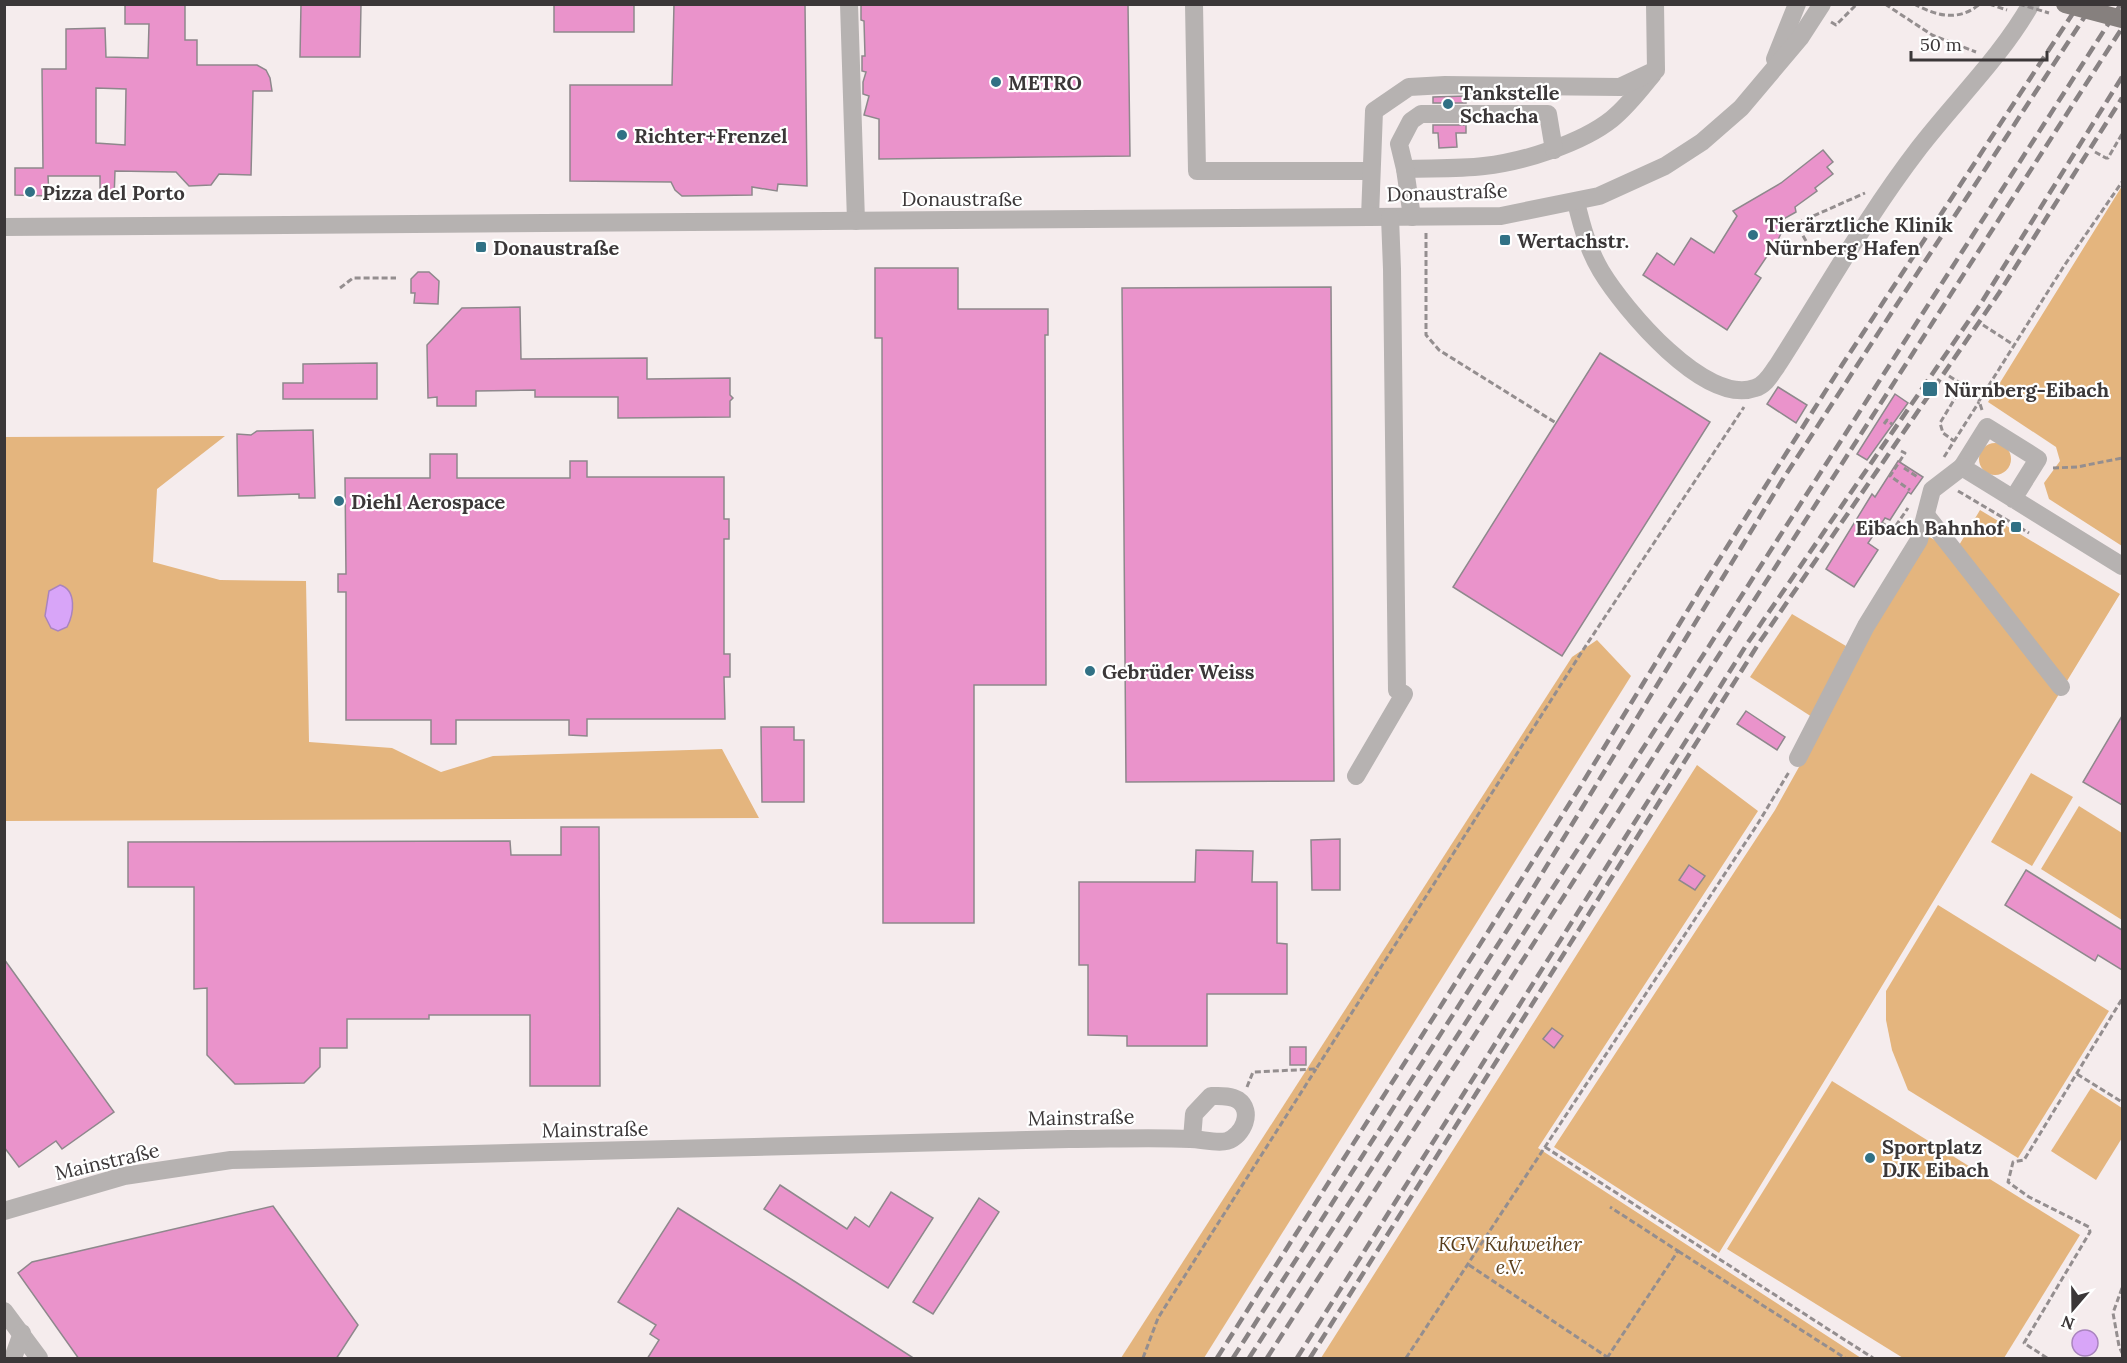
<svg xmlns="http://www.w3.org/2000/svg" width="2127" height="1363" viewBox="0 0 2127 1363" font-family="Lora,serif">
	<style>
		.green { fill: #e4b57e }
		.water { fill: #d8a5f8; stroke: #a984be; stroke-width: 1.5 }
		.building { fill: #ea93cb; stroke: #8e888c; stroke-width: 1.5; fill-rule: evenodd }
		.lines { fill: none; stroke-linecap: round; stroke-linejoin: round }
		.path { stroke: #948e8f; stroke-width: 3; stroke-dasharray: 6 3; stroke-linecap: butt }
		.minor { stroke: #b6b2b1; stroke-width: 18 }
		.rail { stroke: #888283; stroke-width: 4.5; stroke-dasharray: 12 6; stroke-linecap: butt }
		.path-bridge { stroke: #948e8f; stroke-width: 3; stroke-dasharray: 6 3; stroke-linecap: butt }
		.major-bridge { stroke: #86807e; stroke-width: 18 }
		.poi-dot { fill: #317185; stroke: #fff; stroke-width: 2 }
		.labels { text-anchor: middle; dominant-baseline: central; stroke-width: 4.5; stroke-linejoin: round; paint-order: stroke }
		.poi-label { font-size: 20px; font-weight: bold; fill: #3b3738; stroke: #fff; text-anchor: start }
		.street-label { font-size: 20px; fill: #3b3738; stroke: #fff }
		.park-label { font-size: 20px; font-style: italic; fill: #5a3f1d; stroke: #fff }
	</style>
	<rect width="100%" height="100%" fill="#f5eced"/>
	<g class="green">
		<path d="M2122 186V546L2049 499 2044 483 2060 461 2056 447 1988 402Z"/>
		<path d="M225 436 157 489 153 562 220 580 306 581 309 742 392 748 441 772 493 756 722 749 759 818 5 821 4 437Z"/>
		<circle cx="1995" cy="459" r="16"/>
		<path d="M1980 510 2120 594C1986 813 1854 1034 1719 1253L1554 1147 1775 810 1828 715 1871 628 1928 536 1955 552Z"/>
		<path d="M1792 614 1846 646 1812 717 1750 677Z"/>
		<path d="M1597 640 1631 676 1204 1358H1121L1572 657Z"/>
		<path d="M1697 765 1758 811 1538 1148 1861 1358H1321Z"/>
		<path d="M2031 773 2073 797 2032 866 1991 842Z"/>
		<path d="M2079 806 2122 833V920L2041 869Z"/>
		<path d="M1938 905 2109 1011 2018 1158 1908 1090 1892 1050 1886 1020V991Z"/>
		<path d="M1832 1081 2080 1235 2004 1358H1903L1727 1249Z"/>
		<path d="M2091 1088 2122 1108V1138L2096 1180 2051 1151Z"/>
	</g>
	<g class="water">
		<path d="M60 585C77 590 74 614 67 627L58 631 51 628 45 616 49 591Z"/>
		<circle cx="2085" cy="1343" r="13"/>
	</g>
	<g class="building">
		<path d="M125 4H185V40H197V65H257L266 70 270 78 272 91H253L251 175 219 174 211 185 189 186 176 172 115 171 114 199 100 198V176H48L49 196 15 195V168H43L42 69H66V29L105 28 106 57 148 58 149 24H125ZM96 88 126 89 125 145 96 143Z"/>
		<path d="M301 4H361L360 57H300Z"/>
		<rect x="554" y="4" width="80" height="28"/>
		<path d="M674 4H805L807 186 778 184 777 191 752 187V195L682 196 675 190 671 182 570 181V85H672Z"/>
		<path d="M861 4H1128L1130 156 879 159V119L864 115 869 96 863 94V82L866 72 862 71V56H865L864 21 861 20Z"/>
		<path d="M1466 96V103H1433V97Z"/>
		<path d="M1433 125H1466V133H1456L1457 147 1439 148 1438 133H1433Z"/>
		<path d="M1823 150 1833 162 1827 167 1833 174 1815 188 1817 191 1795 207 1796 212 1778 222 1783 229 1778 240 1755 274 1761 278 1727 330 1643 275 1657 253 1674 265 1691 238 1714 253 1737 216 1733 211 1781 183Z"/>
		<path d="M875 268H958V309H1048V335H1045L1046 685H974V923H883L882 338H875Z"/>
		<path d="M418 272H429L439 281 438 304 414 303 415 293H411V279Z"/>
		<path d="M1331 287 1334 781 1126 782 1122 288Z"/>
		<path d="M520 307 521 359 647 358V379L730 378V395L733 398 730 401V417L618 418V397H535V390L476 391V406H437V397L428 398 427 345 462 308Z"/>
		<path d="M1600 353 1710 422 1562 656 1453 587Z"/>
		<path d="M377 363V399H283V383H303V364Z"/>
		<path d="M1778 387 1807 405 1796 423 1767 404Z"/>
		<path d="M1895 394 1908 403 1867 460 1857 454Z"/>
		<path d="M313 430 315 498H299V494L238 496 237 434 251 435 257 431Z"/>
		<path d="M430 454H457V478H570V461H587V477H724V519H729V539H724V654H730V677H724L725 719H587V736L569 735V720H456V744H431V720H346V592H338V574H346L345 478H430Z"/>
		<path d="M1898 461 1923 477 1911 494 1908 492 1890 520 1885 518 1868 543 1878 550 1854 587 1826 569 1872 494 1875 497Z"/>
		<path d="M1746 711 1785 737 1777 750 1737 724Z"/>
		<path d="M2122 716V805L2083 782Z"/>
		<path d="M761 727H794V740H804V802H762Z"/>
		<path d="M561 827H599L600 1086H530V1015H429V1019H347V1048H320V1067L304 1083 235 1084 207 1055V988L194 989V887H128V842L510 841 511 855H561Z"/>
		<path d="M1340 839V890H1312L1311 840Z"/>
		<path d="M1196 850 1253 851 1252 882H1277V943L1287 944V994H1207V1046H1127V1036L1088 1035V965H1079V882H1195Z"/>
		<path d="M1689 865 1705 876 1695 890 1679 880Z"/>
		<path d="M2026 870 2122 930V970L2098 955 2095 961 2005 905Z"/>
		<path d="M4 959 114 1112 62 1149 56 1141 19 1167 4 1147Z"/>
		<path d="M1552 1028 1563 1036 1554 1048 1543 1039Z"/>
		<rect x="1290" y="1047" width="16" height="18"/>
		<path d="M780 1185 847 1229 855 1217 869 1227 891 1192 933 1218 888 1288 764 1209Z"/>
		<path d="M979 1198 999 1212 933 1314 913 1302Z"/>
		<path d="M273 1206 358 1325 336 1359H79L18 1273 32 1262Z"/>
		<path d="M678 1208 794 1281 915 1359H647L659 1340 650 1334 656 1325 618 1302Z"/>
	</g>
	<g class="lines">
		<g class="path">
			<path d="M1885 4 1932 35 1976 52"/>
			<path d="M1914 4C1937 16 1958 22 1980 4"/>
			<path d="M1989 4 2007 10"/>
			<path d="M1831 22 1836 25 1857 4"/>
			<path d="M2095 152 2106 158H2108L2122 134"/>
			<path d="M1426 233V335L1439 350 1556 423"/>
			<path d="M1806 241 1798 227 1802 221 1865 193"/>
			<path d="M340 288 353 278H396"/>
			<path d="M1983 325 2014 345"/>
			<path d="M1949 376 1963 385 1940 423 1943 433 1954 441"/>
			<path d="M1982 410 1979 401 2064 266 2122 182"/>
			<path d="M1884 424 1887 420 1893 425"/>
			<path d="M1901 451 1905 453 1890 476 1910 490"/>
			<path d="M1944 457 1979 402"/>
			<path d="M1904 468 1919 478"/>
			<path d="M2053 468 2077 467 2122 458"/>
			<path d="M1958 491 2029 533"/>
			<path d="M1882 523 1893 530 1908 508"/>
			<path d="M2077 1074 2122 1102"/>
			<path d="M1247 1087 1253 1072 1316 1069 1583 650 1744 407"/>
			<path d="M1545 1147 1873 1358"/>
			<path d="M1678 1251 1845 1358"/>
			<path d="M1469 1265 1607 1357"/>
			<path d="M2122 1288 2113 1313 2119 1346 2122 1353"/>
			<path d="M1143 1358 1158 1318 1316 1069"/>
			<path d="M1406 1358 1757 825 1789 772"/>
			<path d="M1607 1358 1678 1251 1610 1207"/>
			<path d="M2047 1358 2024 1343 2090 1232 2089 1227 2029 1197 2008 1182 2013 1162 2024 1160 2122 999"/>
		</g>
		<g class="minor">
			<path d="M849 4 856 221"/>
			<path d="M1194 4 1197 171H1371"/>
			<path d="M1775 59 1797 4"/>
			<path d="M1405 169C1431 168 1458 169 1484 166 1523 162 1582 143 1612 119 1628 106 1640 90 1653 74"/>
			<path d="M1576 202C1582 227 1588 249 1601 271 1624 309 1705 406 1755 388 1766 385 1771 374 1777 366 1824 293 1866 217 1919 148 1956 100 2001 57 2031 4"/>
			<path d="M1370 217 1374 111 1409 87 1445 85 1620 87 1656 70 1655 4"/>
			<path d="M1412 217 1405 169 1399 144 1411 121 1421 114H1548L1554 150"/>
			<path d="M4 227 1501 216 1599 196 1665 166 1702 142 1741 108 1800 38 1822 4"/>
			<path d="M2013 499 2038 459 1987 427 1962 467 2122 566"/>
			<path d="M1926 515 2061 687"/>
			<path d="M1798 758 1866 626 1919 540 1932 490 1962 467"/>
			<path d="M1356 776 1404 694 1397 690 1392 269 1390 217"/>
			<path d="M4 1211 124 1176 231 1160 1069 1139C1109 1139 1150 1137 1190 1139 1201 1139 1217 1144 1227 1141 1243 1136 1254 1111 1238 1100 1230 1095 1220 1096 1211 1096L1194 1114 1192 1139"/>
			<path d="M4 1311 39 1358"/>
			<path d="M13 1358 22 1333"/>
		</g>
		<g class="rail">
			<path d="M1217 1358 1580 787 1708 577 1842 365 2079 4"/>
			<path d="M1233 1358 1513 921 1783 479 2093 4"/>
			<path d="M1249 1358 1742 595 2121 4"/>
			<path d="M1267 1358 2122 28"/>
			<path d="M1297 1358 1747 644 1983 300 2122 77"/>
			<path d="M1310 1358 1759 643 1999 293 2122 98"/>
		</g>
		<path class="path-bridge" d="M2019 4 2049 13"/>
		<path class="major-bridge" d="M2065 4 2122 19"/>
	</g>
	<g class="poi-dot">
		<circle cx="996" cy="82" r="6"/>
		<circle cx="1448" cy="104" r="6"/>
		<circle cx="622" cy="135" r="6"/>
		<circle cx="30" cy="192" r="6"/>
		<circle cx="1753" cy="235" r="6"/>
		<rect x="1499" y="234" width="12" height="12" rx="3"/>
		<rect x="475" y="241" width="12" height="12" rx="3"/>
		<rect x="1922" y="381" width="16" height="16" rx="3"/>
		<circle cx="339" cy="501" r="6"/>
		<rect x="2010" y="521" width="12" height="12" rx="3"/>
		<circle cx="1090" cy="671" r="6"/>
		<circle cx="1870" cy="1158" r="6"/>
	</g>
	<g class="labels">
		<g class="poi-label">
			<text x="1008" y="82">METRO</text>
			<text x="1460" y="92">Tankstelle<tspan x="1460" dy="23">Schacha</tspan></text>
			<text x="634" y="135">Richter+Frenzel</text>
			<text x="42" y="192">Pizza del Porto</text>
			<text x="1765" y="224">Tierärztliche Klinik<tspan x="1765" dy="23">Nürnberg Hafen</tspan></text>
			<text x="1517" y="240">Wertachstr.</text>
			<text x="493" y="247">Donaustraße</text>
			<text x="1944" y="389">Nürnberg-Eibach</text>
			<text x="351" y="501">Diehl Aerospace</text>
			<text x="2004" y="527" text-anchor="end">Eibach Bahnhof</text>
			<text x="1102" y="671">Gebrüder Weiss</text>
			<text x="1882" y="1146">Sportplatz<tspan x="1882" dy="23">DJK Eibach</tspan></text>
		</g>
		<g class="street-label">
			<text transform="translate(1447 192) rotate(-2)">Donaustraße</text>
			<text x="962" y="198">Donaustraße</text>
			<text transform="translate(1081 1117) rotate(-1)">Mainstraße</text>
			<text transform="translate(595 1129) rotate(-1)">Mainstraße</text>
			<text transform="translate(107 1161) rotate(-13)">Mainstraße</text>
		</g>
		<g class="park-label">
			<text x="1510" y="1243">KGV Kuhweiher<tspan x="1510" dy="23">e.V.</tspan></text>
		</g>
	</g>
	<rect width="2127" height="1363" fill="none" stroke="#3b3738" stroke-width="12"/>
	<g transform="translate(2073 1309) rotate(200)" stroke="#ffffff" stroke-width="4.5" paint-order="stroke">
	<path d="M0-4.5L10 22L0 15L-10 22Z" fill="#3b3738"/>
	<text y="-9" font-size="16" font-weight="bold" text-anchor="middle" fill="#3b3738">N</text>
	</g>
	<path d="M1911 51v9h136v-9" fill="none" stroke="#3b3738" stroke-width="3"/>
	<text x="1920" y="51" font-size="18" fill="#3b3738" stroke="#ffffff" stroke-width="4.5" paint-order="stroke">50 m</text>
</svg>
